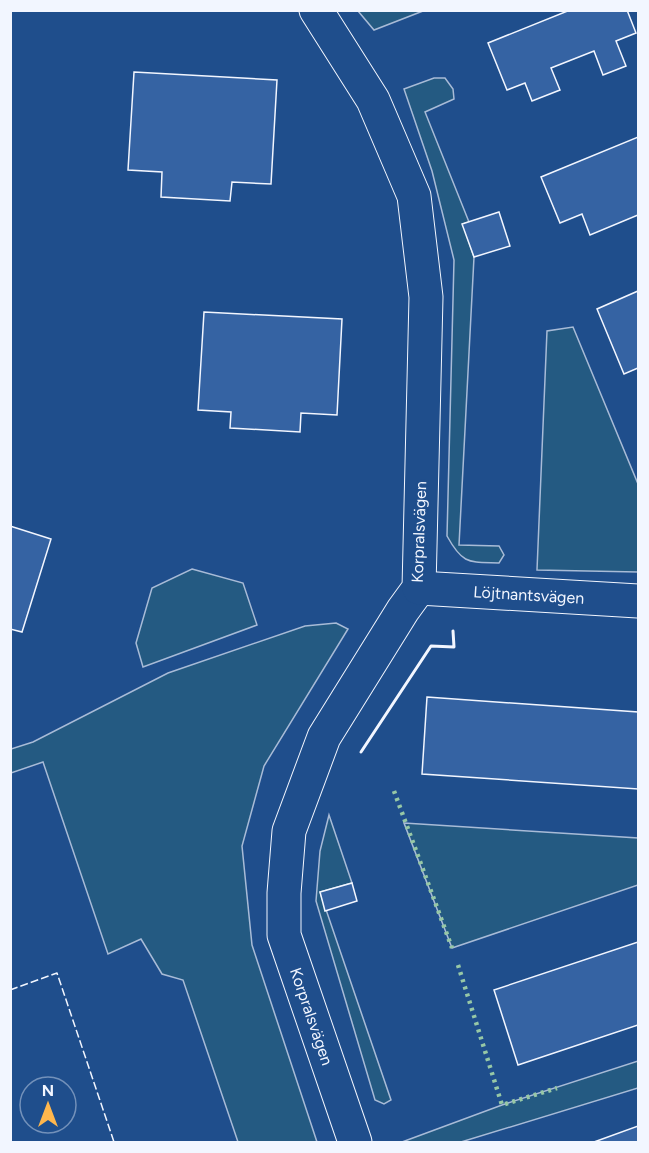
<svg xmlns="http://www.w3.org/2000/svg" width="649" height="1153" viewBox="0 0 649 1153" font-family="Figtree,sans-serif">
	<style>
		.green { fill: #245a82; stroke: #a8bbd7; stroke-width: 1.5 }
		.building { fill: #3563a3; stroke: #f2f6ff; stroke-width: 1.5 }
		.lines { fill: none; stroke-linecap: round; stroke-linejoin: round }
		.minor-casing { stroke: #f2f6ff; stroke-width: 35 }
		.minor { stroke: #1f4e8c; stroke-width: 33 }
		.hedge { stroke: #97c8a6; stroke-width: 4.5; stroke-dasharray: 3 4.5; stroke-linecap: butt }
		.fence { stroke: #f2f6ff; stroke-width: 1.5; stroke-dasharray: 8 3; stroke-linecap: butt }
		.wall { stroke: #f2f6ff; stroke-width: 3 }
		.labels { text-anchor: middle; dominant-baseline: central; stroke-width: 4.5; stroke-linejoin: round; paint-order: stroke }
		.street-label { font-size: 16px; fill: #f2f6ff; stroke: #1f4e8c }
	</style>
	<rect width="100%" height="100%" fill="#1f4e8c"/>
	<g class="green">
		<path d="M358 11H423L374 30Z"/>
		<path d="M434 78H445L453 89 454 99 425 112 469 222 463 224 474 257 459 545 499 546 504 555 499 563C469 562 463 565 447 536L454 260 432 171 404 89Z"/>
		<path d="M573 327 638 484V572L537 570 547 331Z"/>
		<path d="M192 569 243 583 257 625 143 667 136 643 152 588Z"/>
		<path d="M336 623 348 629 264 766 242 846 252 945 317 1142H238L183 980 162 974 141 939 108 954 43 762 11 773V749L33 742 168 673 305 626Z"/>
		<path d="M329 815 352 883 320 892 391 1100 384 1104 375 1100 316 901 320 851Z"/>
		<path d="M404 823 638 838V885L452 948Z"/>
		<path d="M638 1061V1088L461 1142H402L502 1105Z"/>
	</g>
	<g class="building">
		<path d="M570 10H627L636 33 616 41 626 66 603 75 594 51 551 68 560 90 532 101 525 83 507 90 488 43Z"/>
		<path d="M134 72 277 80 271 184 232 182 230 201 161 197 162 172 128 170Z"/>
		<path d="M638 137V215L590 235 582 214 560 223 541 177Z"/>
		<path d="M499 212 510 246 474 257 462 224Z"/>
		<path d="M638 291V368L624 374 597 309Z"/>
		<path d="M204 312 342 319 337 415 301 413 300 432 230 428 231 412 198 410Z"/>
		<path d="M10 526 51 539 22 632 10 629Z"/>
		<path d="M427 697 638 712V789L422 774Z"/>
		<path d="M352 883 357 901 325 911 320 892Z"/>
		<path d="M638 942V1025L518 1065 494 990Z"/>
		<path d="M638 1126V1142H594Z"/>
	</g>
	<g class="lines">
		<g class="minor-casing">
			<g id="minor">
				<path id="s1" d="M316 10 373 100 414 196 426 297 419 588 403 610 324 737 289 831 284 893V935L355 1142"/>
				<path id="s2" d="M419 588 638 601"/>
			</g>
		</g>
		<use href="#minor" class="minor"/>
		<g class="hedge">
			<path d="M394 791 452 948"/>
			<path d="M458 965 502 1105 557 1088"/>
		</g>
		<path class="fence" d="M10 990 57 973 114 1142"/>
		<path class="wall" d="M361 752 431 646 454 647 453 631"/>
	</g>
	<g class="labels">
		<g class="street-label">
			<text transform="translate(419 532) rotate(-88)">Korpralsvägen</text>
			<text stroke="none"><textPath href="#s2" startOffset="110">Löjtnantsvägen</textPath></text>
			<text stroke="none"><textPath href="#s1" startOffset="1071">Korpralsvägen</textPath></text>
		</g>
	</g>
	<rect width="649" height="1153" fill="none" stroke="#f2f6ff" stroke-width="24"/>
	<g transform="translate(48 1105)"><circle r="28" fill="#1f4e8c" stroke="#7391ba" stroke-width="1.5"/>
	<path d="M0-4.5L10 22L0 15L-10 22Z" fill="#ffb74d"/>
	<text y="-9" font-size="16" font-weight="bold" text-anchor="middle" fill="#f2f6ff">N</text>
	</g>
</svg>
